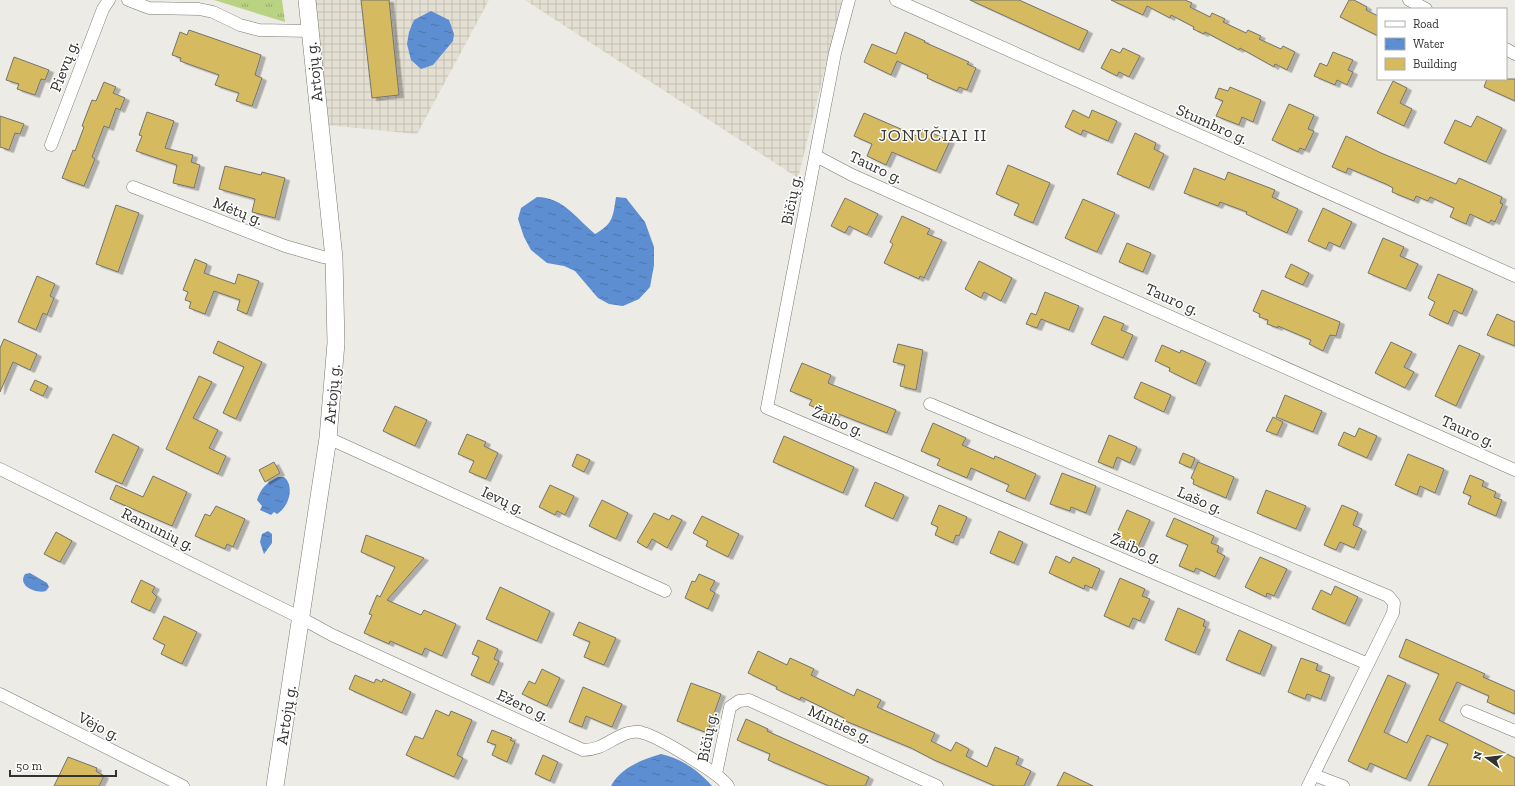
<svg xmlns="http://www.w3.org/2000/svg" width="1515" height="786" viewBox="0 0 1515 786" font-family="'Zilla Slab',serif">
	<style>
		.industrial { fill: url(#industrial-grid) }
		.grass { fill: url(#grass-tufts) }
		.water { fill: url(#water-ripples) }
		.building { fill: #d5ba5e; stroke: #75746f; filter: url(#shadow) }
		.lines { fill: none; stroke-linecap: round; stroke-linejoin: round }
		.street-casing { stroke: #7a7974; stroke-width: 13 }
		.secondary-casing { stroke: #7a7974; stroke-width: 18 }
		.street { stroke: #fff; stroke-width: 12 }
		.secondary { stroke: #fff; stroke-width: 17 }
		.labels { text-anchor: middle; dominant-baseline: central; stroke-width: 3; stroke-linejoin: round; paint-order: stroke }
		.street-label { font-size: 16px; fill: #323230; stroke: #fff }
		.quarter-label { font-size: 18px; letter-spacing: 1px; fill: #3c3b37; stroke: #fff }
	</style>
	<defs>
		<pattern id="industrial-grid" width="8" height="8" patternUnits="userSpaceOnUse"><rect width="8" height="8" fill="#e3dfd2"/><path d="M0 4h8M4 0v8" fill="none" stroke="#c3c0b5"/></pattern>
		<pattern id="grass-tufts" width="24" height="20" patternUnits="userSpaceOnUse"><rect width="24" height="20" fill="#b9d383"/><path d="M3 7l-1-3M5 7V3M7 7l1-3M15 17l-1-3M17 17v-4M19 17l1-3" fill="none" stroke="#97ac6c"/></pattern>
		<pattern id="water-ripples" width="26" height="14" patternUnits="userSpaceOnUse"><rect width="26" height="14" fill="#5c8ed1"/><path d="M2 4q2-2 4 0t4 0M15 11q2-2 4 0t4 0" fill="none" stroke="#4d75aa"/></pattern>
		<filter id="shadow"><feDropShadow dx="4.5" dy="2.5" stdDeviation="0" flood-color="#0004"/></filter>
	</defs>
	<rect width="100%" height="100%" fill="#ecebe5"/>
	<g class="industrial">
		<path d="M315 0H489L417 134 326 125Z"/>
		<path d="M525 0H842L798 178Z"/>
	</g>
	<path class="grass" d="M214 0H282L285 22Z"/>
	<g class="water">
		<path d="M431 11 449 20 454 34 453 41 433 65 421 69 411 60 407 44 409 32 414 20Z"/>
		<path d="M537 197C563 197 577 219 595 234 613 224 613 217 616 197L626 198 645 222 654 247V265L650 287 639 299 623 306 609 304 598 298 575 271 564 266 547 263 531 250 524 237 518 219 521 208Z"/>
		<path d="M278 477H284C295 486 289 507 277 514L274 512 271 515 260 510 262 506 257 500C261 488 266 483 278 477Z"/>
		<path d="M268 531 272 534V543L264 554 260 542 262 534Z"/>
		<path d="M30 573 47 583 49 587 46 591C36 594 17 586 25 574Z"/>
		<path d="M661 754C681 758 699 771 712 786H611C620 768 643 759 661 754Z"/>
	</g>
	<g class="building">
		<path d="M361 0H389L399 95 372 98Z"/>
		<path d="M970 0H1019L1088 31 1079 50Z"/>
		<path d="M1111 0H1185L1192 3 1190 7 1210 17 1212 13 1225 19 1223 22 1246 33 1248 30 1261 36 1259 39 1281 49 1283 46 1295 52 1287 70 1275 64 1274 67 1240 48 1239 50 1205 32 1204 34 1193 29 1194 27 1171 15 1170 18 1147 6 1143 15Z"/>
		<path d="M1349 0H1354L1367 7 1366 10 1378 16V36L1340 17Z"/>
		<path d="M189 30 261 55 255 75 262 78 252 106 236 101 239 93 215 85 219 75 180 61 181 58 172 55 180 32 187 35Z"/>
		<path d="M905 32 925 41 924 42 969 62 967 64 976 68 967 90 959 87 957 91 927 78 928 75 897 61 891 75 864 62 872 44 896 54Z"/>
		<path d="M1123 48 1140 56 1129 77 1119 72 1117 76 1101 68 1111 49 1120 53Z"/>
		<path d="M1333 52 1353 60 1348 70 1353 72 1347 85 1337 80 1335 85 1314 76 1320 63 1327 66Z"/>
		<path d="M14 57 49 70 45 80 41 79 35 95 17 89 19 84 6 80Z"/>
		<path d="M1487 79H1515V101L1484 87Z"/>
		<path d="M1393 81 1407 88 1400 103 1412 109 1404 126 1377 113Z"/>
		<path d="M104 82 116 87 113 93 125 98 120 110 116 108 109 128 104 126 92 157 95 159 84 186 62 178 73 150 75 151 84 127 82 126 92 100 96 101Z"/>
		<path d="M1230 87 1261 100 1253 122 1242 117 1239 125 1216 116 1223 101 1215 98 1219 88 1228 91Z"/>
		<path d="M1289 104 1314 115 1308 129 1314 131 1305 150 1300 148 1298 152 1272 140Z"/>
		<path d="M1073 110 1089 118 1092 110 1117 121 1108 141 1083 130 1081 135 1065 127Z"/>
		<path d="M147 112 174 121 165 148 193 155 191 162 200 165 194 188 173 183 177 165 136 151 142 136 139 135Z"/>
		<path d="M864 113 919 137 923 129 950 141 936 171 892 152 886 165 867 156 872 144 854 136Z"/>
		<path d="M0 116 24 124 20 134 15 133 9 150 0 147Z"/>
		<path d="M1477 116 1502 128 1486 162 1444 143 1455 120 1471 127Z"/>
		<path d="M1135 133 1156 143 1154 149 1164 154 1149 188 1117 174Z"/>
		<path d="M1346 136 1381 153 1456 184 1459 178 1502 197 1500 203 1503 204 1495 222 1491 220 1489 223 1470 214 1466 224 1450 217 1454 208 1430 197 1428 201 1416 196 1414 201 1392 192 1393 188 1388 185 1348 168 1346 173 1332 167Z"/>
		<path d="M1008 165 1050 183 1033 223 1014 215 1019 204 996 194Z"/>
		<path d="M225 166 261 175 262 172 285 178 275 218 252 212 255 199 219 189Z"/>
		<path d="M1194 168 1225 180 1228 172 1275 190 1272 197 1298 209 1287 233 1246 214 1247 212 1220 202 1218 206 1184 193Z"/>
		<path d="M845 198 878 214 867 235 849 226 845 233 831 226Z"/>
		<path d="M1083 199 1115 213 1097 252 1065 238Z"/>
		<path d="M116 205 139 213 118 272 96 264Z"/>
		<path d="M1323 208 1352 222 1340 247 1329 242 1326 249 1308 241Z"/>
		<path d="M902 216 930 229 927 234 942 240 924 278 920 276 919 279 884 263 893 244 890 242Z"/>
		<path d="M1383 238 1404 247 1400 256 1418 264 1406 289 1368 273Z"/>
		<path d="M1127 243 1151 253 1143 272 1119 262Z"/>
		<path d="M195 259 207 264 204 273 235 284 238 274 259 281 247 314 237 310 240 300 214 291 205 314 189 308 191 302 185 300 188 292 183 290Z"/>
		<path d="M979 261 1012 278 1001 301 984 292 981 298 965 289Z"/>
		<path d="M1291 264 1309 273 1303 285 1285 277Z"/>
		<path d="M1438 274 1473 289 1462 314 1454 310 1448 324 1429 315 1435 302 1428 298Z"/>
		<path d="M37 276 55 284 50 296 54 298 47 315 43 313 36 330 18 322Z"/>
		<path d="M1262 290 1340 322 1336 336 1330 335 1323 351 1309 344 1311 340 1278 326V328L1267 324 1268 320 1259 317 1260 314 1253 311Z"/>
		<path d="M1045 292 1079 306 1069 330 1041 319 1037 328 1026 324 1031 313 1036 315Z"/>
		<path d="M1497 314 1515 322V346L1487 335Z"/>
		<path d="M1104 316 1124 324 1121 330 1133 335 1123 358 1091 344Z"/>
		<path d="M4 339 37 354 30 370 13 362 0 392V348Z"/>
		<path d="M218 341 262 362 236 419 223 413 244 367 213 353Z"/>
		<path d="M1391 342 1412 352 1404 367 1414 372 1405 388 1375 373Z"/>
		<path d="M898 344 923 350 916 390 900 386 905 365 893 362Z"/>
		<path d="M1162 345 1180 353 1181 350 1206 361 1196 384 1169 371 1170 368 1155 361Z"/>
		<path d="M1459 345 1480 354 1456 406 1435 396Z"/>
		<path d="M802 363 831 375 828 383 896 410 887 433 836 413 834 416 809 405 812 400 790 391Z"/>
		<path d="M199 376 212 382 193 418 218 430 209 448 226 456 218 474 166 449Z"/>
		<path d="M35 380 48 386 43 396 30 390Z"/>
		<path d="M1141 382 1171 395 1164 412 1134 398Z"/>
		<path d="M1285 395 1322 411 1313 432 1276 417Z"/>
		<path d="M395 406 427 420 415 446 383 431Z"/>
		<path d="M1273 417 1283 422 1277 435 1266 431Z"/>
		<path d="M933 423 966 438 962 445 994 459 995 456 1036 474 1025 499 1006 491 1009 485 971 468 967 478 937 465 940 459 921 451Z"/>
		<path d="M1359 428 1377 436 1367 458 1338 445 1344 432 1355 437Z"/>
		<path d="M113 434 139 447 122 484 95 472Z"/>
		<path d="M467 434 486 442 484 446 498 453 486 479 469 472 474 461 458 454Z"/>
		<path d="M1109 435 1137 447 1130 463 1117 457 1113 468 1098 462Z"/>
		<path d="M784 436 854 467 843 493 773 462Z"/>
		<path d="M1183 453 1195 458 1191 468 1179 463Z"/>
		<path d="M577 454 590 460 584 472 572 466Z"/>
		<path d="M1408 454 1444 469 1435 493 1420 486 1417 495 1395 485Z"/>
		<path d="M274 462 280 473 265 482 259 470Z"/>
		<path d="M1198 462 1234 477 1226 498 1193 484 1194 480 1191 478Z"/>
		<path d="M1062 473 1096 486 1086 513 1071 507 1070 511 1050 504Z"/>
		<path d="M1470 475 1484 481 1482 486 1496 492 1494 497 1502 500 1496 516 1468 504 1471 496 1463 493Z"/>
		<path d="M153 476 187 492 172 526 110 499 116 485 143 497Z"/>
		<path d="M875 482 904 495 893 519 865 506Z"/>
		<path d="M550 485 574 496 565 515 557 511 555 515 539 507Z"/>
		<path d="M1266 490 1306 506 1296 529 1257 513Z"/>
		<path d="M602 500 628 513 616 539 589 526Z"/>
		<path d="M939 505 967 517 959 536 956 535 953 543 935 535 938 527 931 524Z"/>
		<path d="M1342 505 1358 512 1353 525 1362 529 1354 548 1340 542 1336 550 1324 545Z"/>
		<path d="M216 506 245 519 233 547 227 544 225 549 195 536 205 514 210 516Z"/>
		<path d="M1127 510 1150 520 1138 547 1115 537Z"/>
		<path d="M654 513 669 520 672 515 682 520 667 548 652 539 647 548 637 542Z"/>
		<path d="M702 516 739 534 728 557 706 546 708 541 693 533Z"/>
		<path d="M1174 518 1214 536 1211 543 1219 546 1217 552 1225 556 1215 577 1196 568 1194 572 1179 566 1188 545 1166 536Z"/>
		<path d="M999 531 1023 542 1014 563 990 553Z"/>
		<path d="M56 532 72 541 60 562 44 554Z"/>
		<path d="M366 535 424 558 387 600 421 615 424 610 456 624 442 656 425 648 422 655 390 641 389 644 364 633 372 615 369 614 377 595 380 597 395 567 361 552Z"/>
		<path d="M1056 556 1070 563 1073 557 1100 569 1092 588 1085 585 1084 589 1049 573Z"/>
		<path d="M1260 557 1287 569 1274 596 1267 593 1266 597 1245 587Z"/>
		<path d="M699 574 715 581 710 590 715 593 708 609 685 598 692 581 695 582Z"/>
		<path d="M1120 578 1145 589 1142 596 1150 599 1140 621 1133 618 1129 627 1104 616Z"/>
		<path d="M141 580 155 587 152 592 157 597 150 611 131 602Z"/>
		<path d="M1335 586 1358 597 1345 624 1312 609 1321 590 1331 595Z"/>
		<path d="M500 587 550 611 537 641 486 619Z"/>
		<path d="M1178 608 1205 620 1203 626 1206 627 1195 653 1165 640Z"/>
		<path d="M164 616 197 632 182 664 161 654 165 645 153 639Z"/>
		<path d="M579 622 616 638 604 665 584 657 590 642 573 635Z"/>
		<path d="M1239 630 1272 645 1260 674 1226 660Z"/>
		<path d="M1406 639 1485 674 1483 677 1515 691V714L1487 702 1489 696 1457 682 1439 720 1515 758V786H1428L1448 744 1427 735 1406 779 1370 763 1367 770 1348 761 1388 675 1406 683 1384 732 1407 743 1439 674 1399 657Z"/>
		<path d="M478 640 498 649 494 659 499 661 489 683 471 675 479 657 472 654Z"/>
		<path d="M758 651 787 665 790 658 814 669 811 675 854 696 857 689 881 700 877 707 935 733 931 741 951 751 956 742 969 749 966 756 987 767 995 747 1019 757 1016 764 1031 771 1024 786H995L934 760 911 748 843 720 844 718 801 697 800 700 776 689 777 687 748 673Z"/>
		<path d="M1301 658 1318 664 1316 670 1330 675 1321 699 1307 694 1305 699 1288 692Z"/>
		<path d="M542 669 560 678 547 706 522 694 529 681 535 684Z"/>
		<path d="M355 675 374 683 376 679 382 682 383 679 411 692 402 713 349 689Z"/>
		<path d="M691 683 721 694 707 733 677 721Z"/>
		<path d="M583 687 622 704 612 727 586 716 582 727 569 722Z"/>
		<path d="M436 710 449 716 451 711 472 720 457 755 463 758 454 777 406 755 415 736 423 739Z"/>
		<path d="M746 719 768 729 767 731 869 777 865 786H829L768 760 770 754 737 740Z"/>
		<path d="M492 730 512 738 510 740 515 742 507 762 492 755 496 745 487 742Z"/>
		<path d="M543 755 558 762 550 781 535 774Z"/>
		<path d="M68 757 97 768 96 771 104 776 99 786H54Z"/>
		<path d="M1064 772 1093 786H1057Z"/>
	</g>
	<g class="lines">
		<g class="street-casing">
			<g id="street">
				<path d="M128 0 149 8 199 9 213 12 240 25 259 30 310 31"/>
				<path d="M849 0 835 53 767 408 1368 664"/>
				<path d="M896 0 1515 276"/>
				<path d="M1409 0 1426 9"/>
				<path d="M1506 49 1515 54"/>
				<path d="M51 145 103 9 109 0"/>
				<path d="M816 156 852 175 1515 470"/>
				<path d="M133 187 285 246 323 257 334 258"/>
				<path d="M930 404 1388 596 1394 603 1393 613 1308 786"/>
				<path d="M328 438 665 591"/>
				<path d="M0 469 301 618 332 635 583 750C603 750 611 738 628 733 632 732 640 731 643 733 659 737 720 774 728 786"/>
				<path d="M0 694 183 786"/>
				<path d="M1467 711 1515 731"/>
				<path d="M716 774 730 707 739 701 749 700 937 786"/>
				<path d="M1314 775 1343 786"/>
			</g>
		</g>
		<g class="secondary-casing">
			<path id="secondary" d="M275 786 328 438 336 343 334 258 307 0"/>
		</g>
		<use href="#street" class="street"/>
		<use href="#secondary" class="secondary"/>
	</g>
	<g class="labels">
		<g class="street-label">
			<text transform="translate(64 66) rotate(-69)">Pievų g.</text>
			<text transform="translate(314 72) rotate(-96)">Artojų g.</text>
			<text transform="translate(1212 124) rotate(24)">Stumbro g.</text>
			<text transform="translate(876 167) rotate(25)">Tauro g.</text>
			<text transform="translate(791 200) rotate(-79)">Bičių g.</text>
			<text transform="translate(238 211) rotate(21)">Mėtų g.</text>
			<text transform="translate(1172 299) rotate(24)">Tauro g.</text>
			<text transform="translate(332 394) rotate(-85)">Artojų g.</text>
			<text transform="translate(838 421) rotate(23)">Žaibo g.</text>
			<text transform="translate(1468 431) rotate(24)">Tauro g.</text>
			<text transform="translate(503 500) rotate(25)">Ievų g.</text>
			<text transform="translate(1200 500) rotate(23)">Lašo g.</text>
			<text transform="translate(158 529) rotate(26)">Ramunių g.</text>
			<text transform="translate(1136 548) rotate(23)">Žaibo g.</text>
			<text transform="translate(523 705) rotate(25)">Ežero g.</text>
			<text transform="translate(286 715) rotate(-81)">Artojų g.</text>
			<text transform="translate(840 724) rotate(25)">Minties g.</text>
			<text transform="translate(99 726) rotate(27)">Vėjo g.</text>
			<text transform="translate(707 737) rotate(-79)">Bičių g.</text>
		</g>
		<g class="quarter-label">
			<text x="933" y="135">JONUČIAI II</text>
		</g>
	</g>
	<rect x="1377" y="8" width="130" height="72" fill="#ffffff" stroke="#adadac"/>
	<rect x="1385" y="21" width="20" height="6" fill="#ffffff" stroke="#adadac"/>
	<text x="1413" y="28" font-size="12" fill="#323230">Road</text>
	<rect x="1385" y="38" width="20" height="12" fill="url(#water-ripples)" stroke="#adadac"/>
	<text x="1413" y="48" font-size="12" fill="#323230">Water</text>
	<rect x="1385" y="58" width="20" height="12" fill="#d5ba5e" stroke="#adadac"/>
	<text x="1413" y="68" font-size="12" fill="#323230">Building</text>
	<g transform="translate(1487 758) rotate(285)" stroke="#ffffff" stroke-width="3" paint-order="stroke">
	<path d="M0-3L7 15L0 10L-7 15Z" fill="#323230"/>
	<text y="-6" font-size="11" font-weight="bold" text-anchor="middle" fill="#323230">N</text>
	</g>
	<path d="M10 770v6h106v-6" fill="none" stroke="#323230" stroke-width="2"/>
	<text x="16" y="770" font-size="12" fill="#323230" stroke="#ffffff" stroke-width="3" paint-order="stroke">50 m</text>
</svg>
